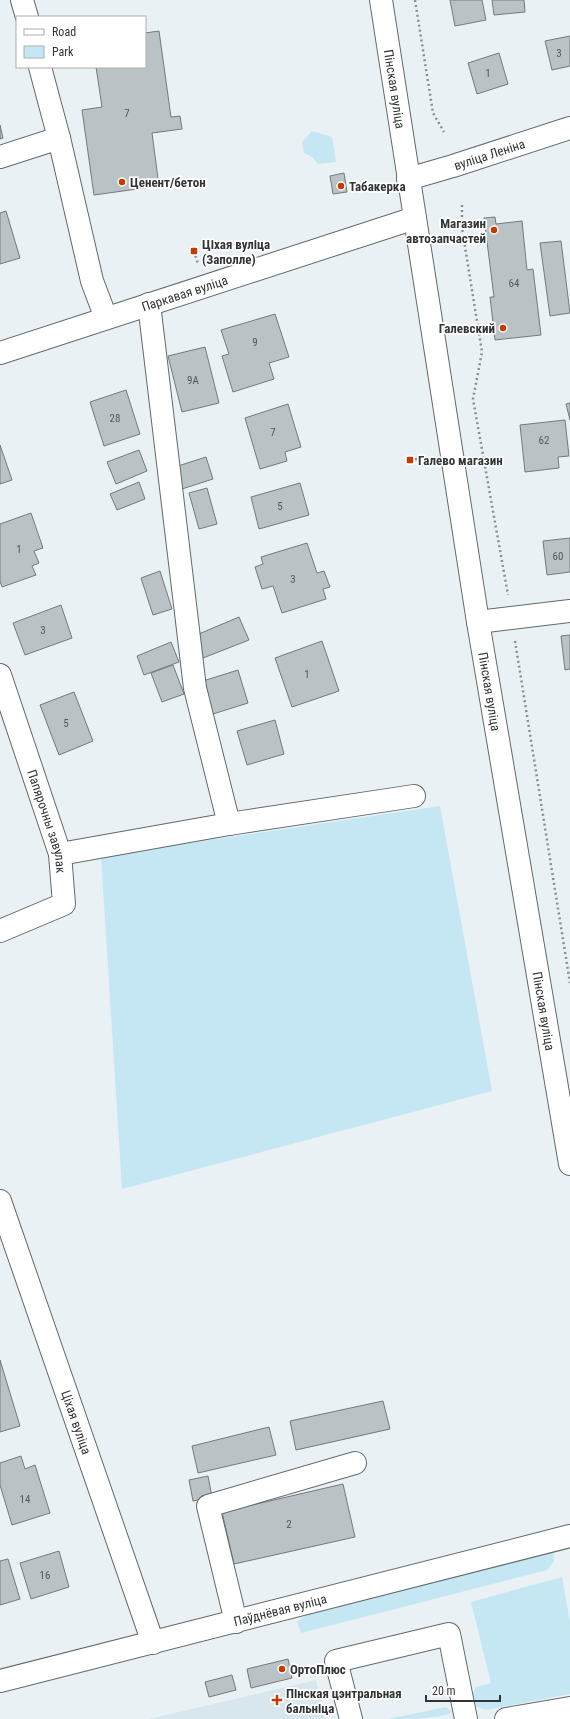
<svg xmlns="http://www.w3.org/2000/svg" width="570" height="1719" viewBox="0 0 570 1719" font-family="'Roboto Condensed',sans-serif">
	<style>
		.built { fill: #d7e7ed }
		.green { fill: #c5e7f3 }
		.building { fill: #bac2c5; stroke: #737a7d }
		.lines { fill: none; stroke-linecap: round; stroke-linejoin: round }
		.minor-casing { stroke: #62696c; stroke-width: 24 }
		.major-casing { stroke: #62696c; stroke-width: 24 }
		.path { stroke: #8a8f91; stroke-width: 2.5; stroke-dasharray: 2 3; stroke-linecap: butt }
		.minor { stroke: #fff; stroke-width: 22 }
		.major { stroke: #fff; stroke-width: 22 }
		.poi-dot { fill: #c23b00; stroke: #fff; stroke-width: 1.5 }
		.labels { text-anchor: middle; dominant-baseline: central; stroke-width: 3.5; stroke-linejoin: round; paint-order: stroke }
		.number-label { font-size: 11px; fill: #54585a }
		.street-label { font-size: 13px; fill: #323536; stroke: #fff }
		.poi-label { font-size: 13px; font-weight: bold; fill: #323536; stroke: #fff; text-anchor: start }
	</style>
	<rect width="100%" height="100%" fill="#e9f1f4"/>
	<path class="built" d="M316 1680 325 1719H149Z"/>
	<g class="green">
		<path d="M312 131 332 137 336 162 318 164 312 157 304 153 302 142Z"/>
		<path d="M440 806 492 1091 122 1189 101 856Z"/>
		<path d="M553 1547 554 1561 547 1570 301 1633 297 1622 307 1614Z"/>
		<path d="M562 1577 570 1622V1694L486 1710 472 1705 471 1697 476 1687 491 1683 471 1602Z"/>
		<path d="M446 1707 452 1712C442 1719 404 1719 388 1719Z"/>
	</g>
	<g class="building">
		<path d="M450 0H482L486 20 455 26Z"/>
		<path d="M492 0H524L525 12 494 15Z"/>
		<path d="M159 31 171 117 180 116 182 129 152 133 159 186 94 195 82 110 102 107 96 67H145V33Z"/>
		<path d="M570 36V66L552 70 545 41Z"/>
		<path d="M499 53 508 84 477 94 468 63Z"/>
		<path d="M0 125 3 138 0 139Z"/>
		<path d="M344 173 347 192 333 194 330 176Z"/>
		<path d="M6 211 20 258 0 264V213Z"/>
		<path d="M495 217 496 224 522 221 527 270 533 269 541 335 495 340 490 297H494L484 218Z"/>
		<path d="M561 241 570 313 550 316 540 243Z"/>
		<path d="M275 314 289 357 269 363 274 379 233 392 222 356 229 354 221 330Z"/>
		<path d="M205 347 219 403 182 412 168 356Z"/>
		<path d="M126 390 140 434 104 446 90 402Z"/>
		<path d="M570 403V420L566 404Z"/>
		<path d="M288 404 301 447 285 452 287 461 260 469 245 418Z"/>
		<path d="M565 420 569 456 558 457 559 468 525 472 520 425Z"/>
		<path d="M0 445 12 480 0 484Z"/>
		<path d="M139 450 147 471 116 484 107 462Z"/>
		<path d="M206 457 213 479 182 489 175 467Z"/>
		<path d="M139 482 145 499 117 510 110 494Z"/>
		<path d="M300 483 309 515 259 529 251 497Z"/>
		<path d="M207 488 217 524 199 529 189 493Z"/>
		<path d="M31 513 43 548 34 551 39 563 32 566 36 575 2 587 0 581V524Z"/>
		<path d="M570 538V572L547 575 543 541Z"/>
		<path d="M307 543 317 573 324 571 330 587 323 589 326 599 282 613 273 586 262 589 255 567 263 564 261 557Z"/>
		<path d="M160 571 172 609 153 615 141 578Z"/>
		<path d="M61 605 72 638 25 655 13 623Z"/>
		<path d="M239 617 249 640 203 658 194 636Z"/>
		<path d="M570 635V669L565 670 561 636Z"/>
		<path d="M322 641 339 691 292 707 275 658Z"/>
		<path d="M171 642 179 662 144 675 137 656Z"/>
		<path d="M173 665 184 694 162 702 151 673Z"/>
		<path d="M238 670 248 703 213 714 203 681Z"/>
		<path d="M74 692 93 741 59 755 40 705Z"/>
		<path d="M275 720 284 754 247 765 237 731Z"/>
		<path d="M0 1360 20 1426 0 1432Z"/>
		<path d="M383 1401 390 1429 296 1450 290 1421Z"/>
		<path d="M269 1427 276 1455 198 1473 192 1446Z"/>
		<path d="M21 1456 25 1469 35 1465 50 1513 12 1525 0 1485V1463Z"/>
		<path d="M208 1476 212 1497 193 1501 189 1480Z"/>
		<path d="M343 1484 355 1537 234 1564 222 1512Z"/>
		<path d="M59 1551 69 1587 31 1599 20 1563Z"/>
		<path d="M8 1559 20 1599 0 1605V1561Z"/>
		<path d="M288 1659 292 1678 251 1688 247 1669Z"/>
		<path d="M232 1675 236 1690 209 1697 205 1682Z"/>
	</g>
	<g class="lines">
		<g class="minor-casing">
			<g id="minor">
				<path d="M22 0 27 17"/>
				<path d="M40 67 59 138 92 281 106 318"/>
				<path d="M0 157 59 138"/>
				<path id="s1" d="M408 179 453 166 570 128"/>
				<path d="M149 304 195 688 229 824"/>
				<path id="s2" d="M0 353 415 218"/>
				<path d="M478 622 570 611"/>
				<path id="s3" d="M0 675 60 854 64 904 0 931"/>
				<path d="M60 854 229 824 414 796"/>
				<path id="s4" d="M0 1201 153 1643"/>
				<path d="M236 1622 208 1506 355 1463"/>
				<path id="s5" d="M0 1681 570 1536"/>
				<path d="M351 1719 336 1661 449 1634 466 1719"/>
				<path d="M506 1719 570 1708"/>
			</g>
		</g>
		<g class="major-casing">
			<g id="major">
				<path id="s6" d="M381 0 478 622 570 1164"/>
			</g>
		</g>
		<g class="path">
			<path d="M415 0 433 113 444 132"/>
			<path d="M462 205V228L482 352 473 399 508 595"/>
			<path d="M194 251 198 264"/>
			<path d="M410 460 429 457"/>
			<path d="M515 641 570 983"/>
		</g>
		<use href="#minor" class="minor"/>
		<use href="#major" class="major"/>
	</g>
	<g class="poi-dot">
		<circle cx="122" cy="182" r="4"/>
		<circle cx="341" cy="186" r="4"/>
		<circle cx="494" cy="230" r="4"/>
		<rect x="190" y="247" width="8" height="8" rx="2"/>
		<circle cx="503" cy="328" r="4"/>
		<rect x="406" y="456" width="8" height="8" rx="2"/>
		<circle cx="282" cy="1669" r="4"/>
		<path d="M275 1694h4v4h4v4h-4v4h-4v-4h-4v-4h4z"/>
	</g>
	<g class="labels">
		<g class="number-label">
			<text x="559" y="53">3</text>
			<text x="488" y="73">1</text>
			<text x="127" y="113">7</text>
			<text x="514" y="283">64</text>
			<text x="255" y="342">9</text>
			<text x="193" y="380">9А</text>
			<text x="115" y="418">28</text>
			<text x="273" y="432">7</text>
			<text x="544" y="440">62</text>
			<text x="280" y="506">5</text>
			<text x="19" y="549">1</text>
			<text x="558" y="556">60</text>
			<text x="293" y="579">3</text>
			<text x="43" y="630">3</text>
			<text x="307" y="674">1</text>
			<text x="66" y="723">5</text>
			<text x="25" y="1499">14</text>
			<text x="289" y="1524">2</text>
			<text x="45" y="1575">16</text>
		</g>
		<g class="street-label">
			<text stroke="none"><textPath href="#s6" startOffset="90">Пінская вуліца</textPath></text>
			<text stroke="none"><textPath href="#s1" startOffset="85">вуліца Леніна</textPath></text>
			<text stroke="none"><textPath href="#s2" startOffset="194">Паркавая вуліца</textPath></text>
			<text stroke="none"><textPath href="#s6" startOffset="700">Пінская вуліца</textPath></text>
			<text stroke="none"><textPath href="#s3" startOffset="154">Папярочны завулак</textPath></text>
			<text stroke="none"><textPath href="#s6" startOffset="1024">Пінская вуліца</textPath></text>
			<text stroke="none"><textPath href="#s4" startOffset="234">Ціхая вуліца</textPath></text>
			<text stroke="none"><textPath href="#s5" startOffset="289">Паўднёвая вуліца</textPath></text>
		</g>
		<g class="poi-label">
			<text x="130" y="182">Ценент/бетон</text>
			<text x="349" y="186">Табакерка</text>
			<text x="486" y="223" text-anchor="end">Магазин<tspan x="486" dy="15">автозапчастей</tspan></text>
			<text x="202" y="244">Ціхая вуліца<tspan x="202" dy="15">(Заполле)</tspan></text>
			<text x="495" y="328" text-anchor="end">Галевский</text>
			<text x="418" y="460">Галево магазин</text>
			<text x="290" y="1669">ОртоПлюс</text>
			<text x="286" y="1693">Пінская цэнтральная<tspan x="286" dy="15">бальніца</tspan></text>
		</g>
	</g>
	<rect x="16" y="16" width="130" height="52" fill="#ffffff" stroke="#adaeaf"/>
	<rect x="24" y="29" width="20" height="6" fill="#ffffff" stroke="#adaeaf"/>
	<text x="52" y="36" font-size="12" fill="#323536">Road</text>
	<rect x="24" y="46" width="20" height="12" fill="#c5e7f3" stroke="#adaeaf"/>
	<text x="52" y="56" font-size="12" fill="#323536">Park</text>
	<path d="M426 1695v6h74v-6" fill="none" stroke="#323536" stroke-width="2"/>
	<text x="432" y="1695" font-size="12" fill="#323536" stroke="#ffffff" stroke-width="3" paint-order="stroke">20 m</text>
</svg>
